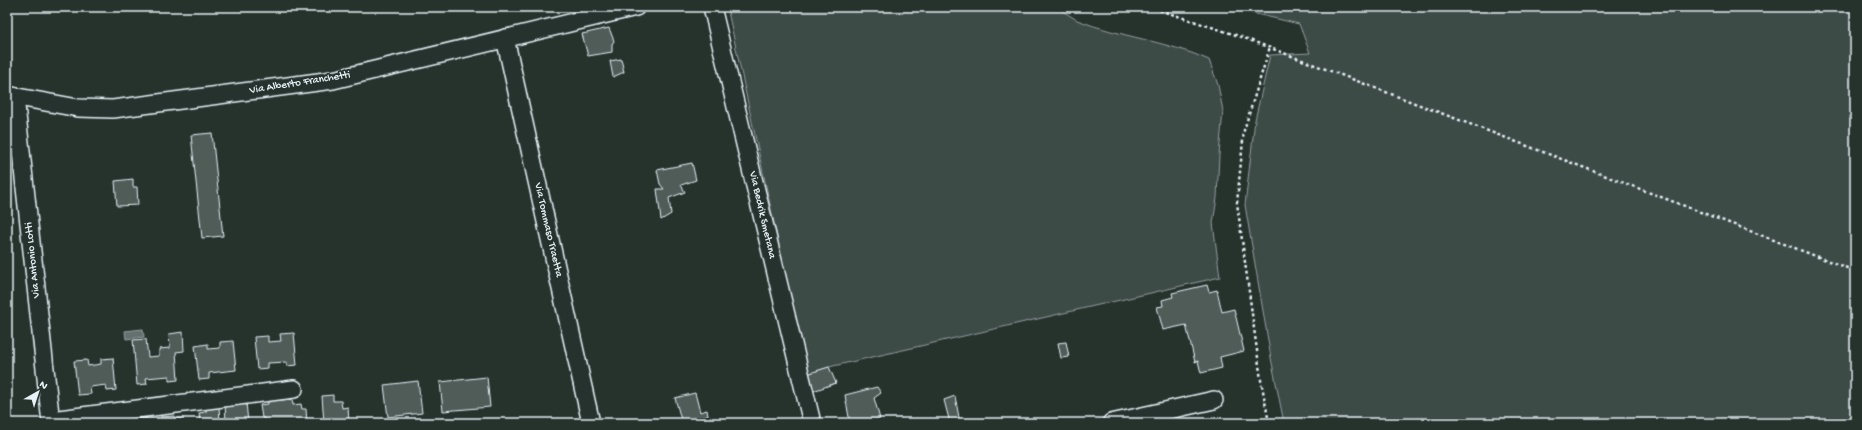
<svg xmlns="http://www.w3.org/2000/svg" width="1862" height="430" viewBox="0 0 1862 430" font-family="'Gochi Hand',sans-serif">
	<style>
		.green { fill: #3e4b47; stroke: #939ea0 }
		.water { fill: #636f6d; stroke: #98a3a5 }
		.building { fill: #505c59; stroke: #e8f1f8 }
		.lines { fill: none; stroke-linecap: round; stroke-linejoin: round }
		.minor-casing { stroke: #e8f1f8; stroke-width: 20 }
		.path { stroke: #e8f1f8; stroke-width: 2.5; stroke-dasharray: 3 3; stroke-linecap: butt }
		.minor { stroke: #26332d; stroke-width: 17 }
		.labels { text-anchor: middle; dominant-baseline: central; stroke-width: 3.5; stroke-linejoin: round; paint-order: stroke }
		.street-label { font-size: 11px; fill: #e8f1f8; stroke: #26332d }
	</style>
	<rect width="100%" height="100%" fill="#26332d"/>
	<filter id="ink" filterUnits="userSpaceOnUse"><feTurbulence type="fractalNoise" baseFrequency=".025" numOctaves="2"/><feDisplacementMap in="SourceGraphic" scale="8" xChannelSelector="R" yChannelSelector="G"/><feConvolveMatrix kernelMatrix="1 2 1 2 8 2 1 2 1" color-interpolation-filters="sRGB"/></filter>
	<g filter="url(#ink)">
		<g class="green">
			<path d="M727 7H1056C1063 11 1070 16 1077 20 1120 37 1167 41 1209 60L1218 85 1223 111 1219 155 1217 198 1213 223 1220 277 829 367 807 374Z"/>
			<path d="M1226 7H1855V423H1284L1271 358 1245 205 1255 120 1270 55 1310 53 1299 24Z"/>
		</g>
		<path class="water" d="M143 329 144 337 126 339 125 331Z"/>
		<g class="building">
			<path d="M609 28 614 41 612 44V52L588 56 582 34Z"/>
			<path d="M621 59 624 72 613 77 610 61Z"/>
			<path d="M212 133 223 236 202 238 191 135Z"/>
			<path d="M692 163 696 180 681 185 685 192 669 198 671 214 661 220 657 189H664L660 184 657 170Z"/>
			<path d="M133 179V187H137L138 205 117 206 115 181Z"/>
			<path d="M1207 285 1209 292 1217 290 1222 312 1234 309 1244 351 1220 357 1222 368 1201 373 1198 361 1195 362 1186 325 1163 330 1157 307 1163 306 1162 300 1173 297 1172 293Z"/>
			<path d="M183 332 184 351 176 352 178 380 169 381V376L146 378 147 384 137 385 133 340 146 339 148 357 159 356V349L170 348 169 334Z"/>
			<path d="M294 333 297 365 287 366V362L268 363V368L257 369 254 337 268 336V342L281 341 280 334Z"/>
			<path d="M233 341 236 370 209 373V379L199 380 195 346 208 344V349L220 348V342Z"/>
			<path d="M1066 342 1069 357 1061 358 1058 343Z"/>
			<path d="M113 358 116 390 107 391 106 385 90 387 91 394 78 395 74 361 87 360 88 366 101 364V359Z"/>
			<path d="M829 367 836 383 813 391 807 374Z"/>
			<path d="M487 377 490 407 443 411 440 382Z"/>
			<path d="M418 381 422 413 388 417 384 385Z"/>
			<path d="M877 387 881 393 874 398 880 419 863 423H850L845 395Z"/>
			<path d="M695 393 700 412 707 410 708 416 701 418 702 423H682L675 398Z"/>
			<path d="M333 395V401H341L342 408 348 407 349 423H324L322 396Z"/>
			<path d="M955 396 960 423H950L944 400Z"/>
			<path d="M292 399 293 405 301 404 302 409H306L307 423H264V418H262L260 405 268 404V401Z"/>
			<path d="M246 402 248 423H226L225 403Z"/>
			<path d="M219 407 220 423H200L199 413 206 412V408Z"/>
			<path d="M161 414V417L175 416V419L183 418 184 423H140V419H146V415Z"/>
		</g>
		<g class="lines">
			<g class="minor-casing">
				<g id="minor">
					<path d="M712 7 812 423"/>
					<path d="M505 38 591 423"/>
					<path d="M7 95 78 108 113 109 333 80 636 7"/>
					<path d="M15 97 51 423"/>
					<path d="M51 420 294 389"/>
					<path d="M1111 423 1214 400"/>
				</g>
			</g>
			<g class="path">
				<path d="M1142 7 1153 8 1239 36 1855 271"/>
				<path d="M1269 423 1261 380 1237 203 1244 130 1270 47"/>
			</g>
			<use href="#minor" class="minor"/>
		</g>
	</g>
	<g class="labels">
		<g class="street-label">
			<text transform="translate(300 83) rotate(-9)">Via Alberto Franchetti</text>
			<text transform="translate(762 215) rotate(77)">Via Bedrik Smetana</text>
			<text transform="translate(548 230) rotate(77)">Via Tommaso Traetta</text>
			<text transform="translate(33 260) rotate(-96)">Via Antonio Lotti</text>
		</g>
	</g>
	<rect width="1862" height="430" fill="none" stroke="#26332d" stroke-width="24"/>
	<rect x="12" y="12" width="1838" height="406" fill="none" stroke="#e8f1f8" stroke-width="1.5" filter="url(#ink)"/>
	<g transform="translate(38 392) rotate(39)" stroke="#26332d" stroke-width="3" paint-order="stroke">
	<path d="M0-3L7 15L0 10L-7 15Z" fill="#e8f1f8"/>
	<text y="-6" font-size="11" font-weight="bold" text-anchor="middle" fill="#e8f1f8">N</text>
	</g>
</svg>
